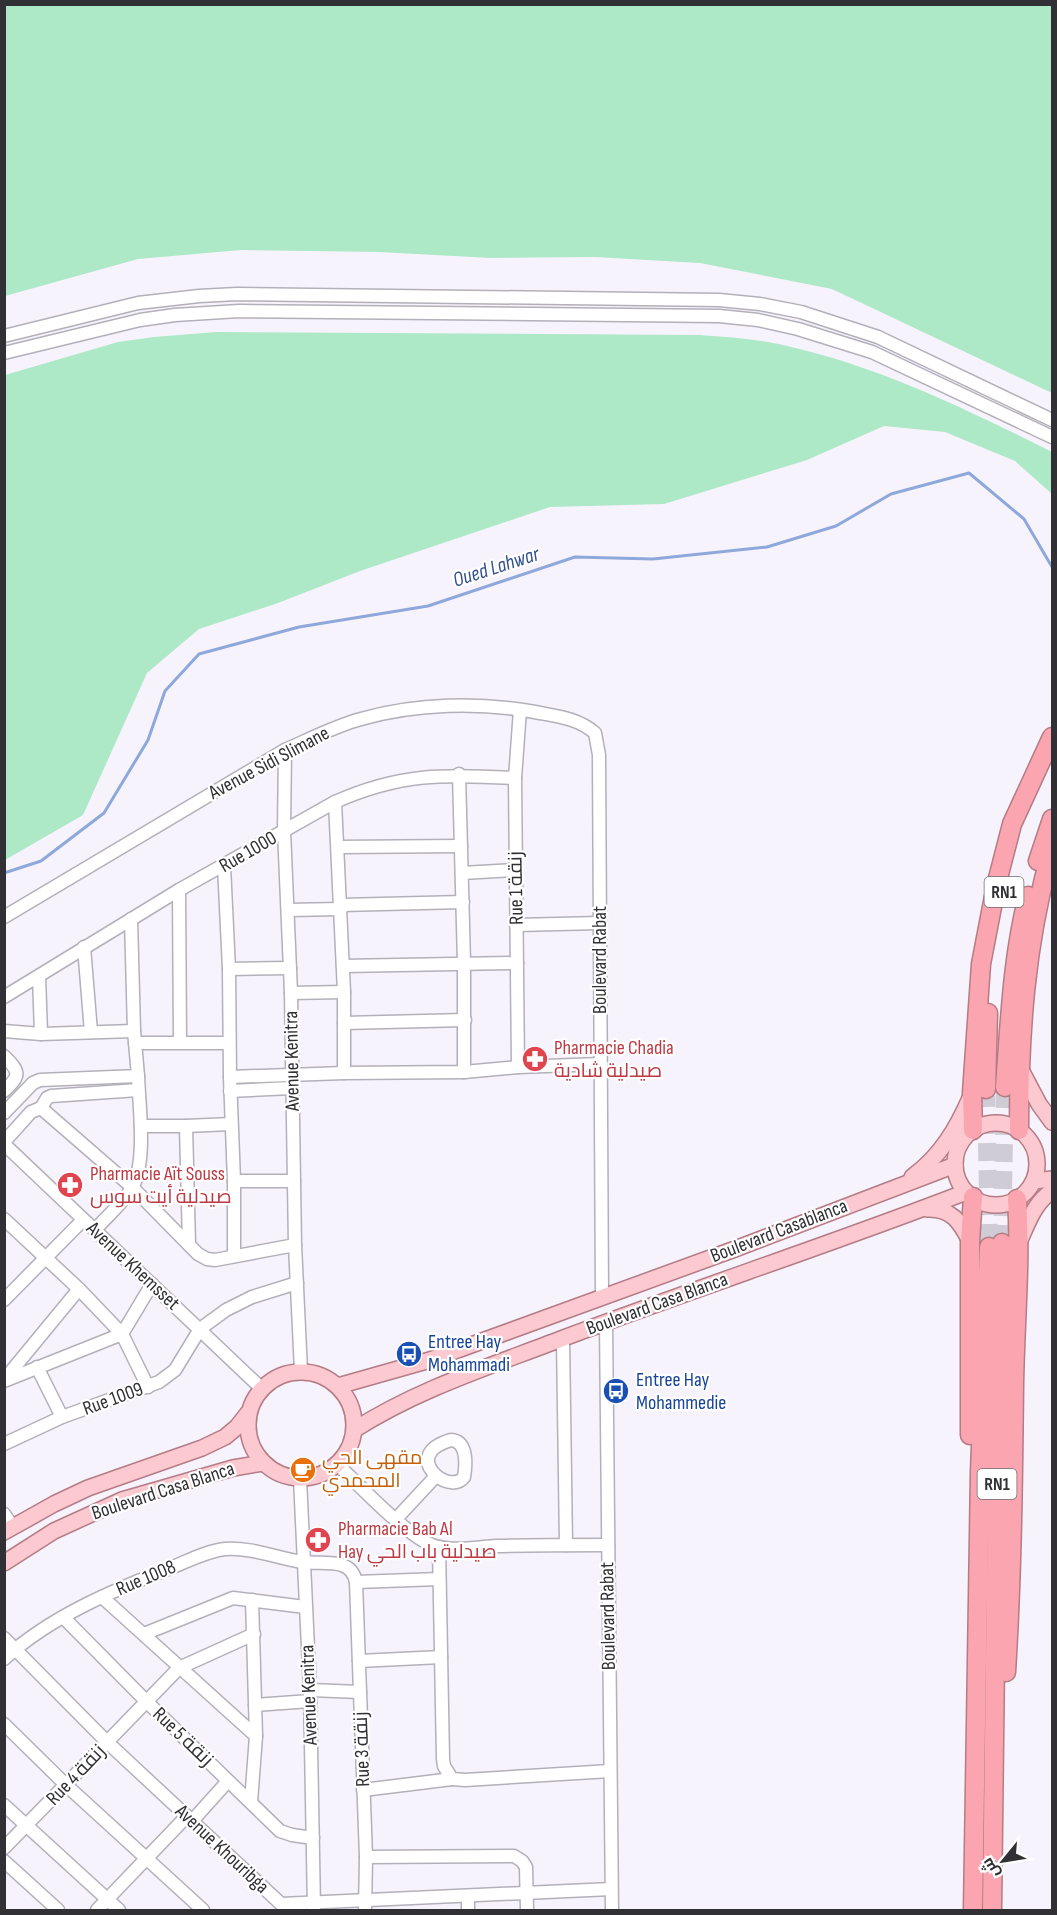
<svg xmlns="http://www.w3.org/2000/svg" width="1057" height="1915" viewBox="0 0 1057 1915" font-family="'Sofia Sans Condensed',Cairo,sans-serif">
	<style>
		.green { fill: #ade8c7 }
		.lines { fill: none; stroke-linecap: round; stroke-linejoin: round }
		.stream { stroke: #8ea8db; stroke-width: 3 }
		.highway-tunnel { stroke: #cfccd5; stroke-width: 18; stroke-dasharray: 18 9; stroke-linecap: butt }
		.minor-casing { stroke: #b3b0b9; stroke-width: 15 }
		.major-casing { stroke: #b47c85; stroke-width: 18 }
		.highway-casing { stroke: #b47c85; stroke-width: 21 }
		.minor { stroke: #fff; stroke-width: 12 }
		.major { stroke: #fcc9d0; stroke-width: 15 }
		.highway { stroke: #faa5b0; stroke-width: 18 }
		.labels { text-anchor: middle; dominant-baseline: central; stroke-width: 4.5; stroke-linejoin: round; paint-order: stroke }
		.shield { fill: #fff; stroke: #6f6e71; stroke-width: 1.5 }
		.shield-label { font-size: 18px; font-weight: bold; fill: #313034 }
		.street-label { font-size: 20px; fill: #313034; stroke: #fff }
		.health-label { font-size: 20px; fill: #be3a42; stroke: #fff; text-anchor: start }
		.transit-label { font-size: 20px; fill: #164399; stroke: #fff; text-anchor: start }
		.food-label { font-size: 20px; fill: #c56008; stroke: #fff; text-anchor: start }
		.water-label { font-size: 21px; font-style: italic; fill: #32508f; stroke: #fff }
	</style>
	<rect width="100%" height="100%" fill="#f7f3fd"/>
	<g class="green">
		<path d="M5 4 1052 5V393L832 289 700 263 595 257 491 258 379 252 241 250 138 259 5 296Z"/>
		<path d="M216 332 700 335C723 337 746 338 768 342 868 361 962 407 1052 452V494L1015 461 945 432 884 426 807 460 664 504 550 507 360 571 278 603 199 629 147 673 83 815 5 860V375L118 342 154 337Z"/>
	</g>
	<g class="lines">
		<path class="stream" d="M4 873 41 861 104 813 148 740 165 691 199 654 299 627 428 606 575 557 653 559 767 547 836 526 891 494 969 473 1024 519 1052 567"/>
		<g class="highway-tunnel">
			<path d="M986 1089 989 1247"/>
			<path d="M1002 1243 1005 1087"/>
		</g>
		<g class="minor-casing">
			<g id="minor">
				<path d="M4 336 138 303 199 296 237 294 719 300 760 304 801 312 878 337 1052 420"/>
				<path d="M4 353 140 320 175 315 239 311 719 316 758 320 798 329 872 352 1052 437"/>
				<path d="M285 750 284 831 291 993 295 1245 301 1371"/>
				<path d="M459 774 464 963V1072"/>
				<path d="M335 802 344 992V1073"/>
				<path d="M338 847 461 846"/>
				<path d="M224 866 229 969 230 1077 344 1073 464 1072 518 1067 601 1064"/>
				<path d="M462 873 515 870"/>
				<path d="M179 890 180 1042"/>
				<path d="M341 905 463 902"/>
				<path d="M288 910 341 909"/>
				<path d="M4 917 285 750C310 739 335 726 361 719 417 703 479 702 535 712 556 716 578 718 595 733L599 755 602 1296"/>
				<path d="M516 925 600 923"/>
				<path d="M84 947 91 1032"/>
				<path d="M343 966 517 963"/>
				<path d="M229 969 290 968"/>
				<path d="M39 976 41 1034"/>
				<path d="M291 993 344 992"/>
				<path d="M4 997 179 890 335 802C400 773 445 774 515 778"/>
				<path d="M344 1023 465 1020"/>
				<path d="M4 1031 41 1034 134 1031"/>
				<path d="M135 1043H229"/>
				<path d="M4 1056C20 1072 21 1075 4 1091"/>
				<path d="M518 1067 515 778 520 710"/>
				<path d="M230 1077 234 1181V1256"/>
				<path d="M230 1091 292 1088"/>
				<path d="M41 1108 47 1098 51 1096 138 1090"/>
				<path d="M4 1113 33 1083 40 1080 138 1076 134 1031 131 919"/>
				<path d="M141 1126H186L189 1245"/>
				<path d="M186 1126 231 1124"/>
				<path d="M4 1142 31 1112 41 1108 132 1187 198 1254 207 1259 215 1260 295 1245"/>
				<path d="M4 1144 261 1388"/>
				<path d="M234 1181H294"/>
				<path d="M4 1219 79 1289 122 1334 148 1387"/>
				<path d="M95 1230C106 1217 123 1203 132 1188 147 1162 139 1105 138 1076"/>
				<path d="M4 1300 83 1220"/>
				<path d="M606 1322 612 1910"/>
				<path d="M563 1339 566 1545"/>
				<path d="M37 1367 62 1417"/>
				<path d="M4 1380 79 1289"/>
				<path d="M4 1381 122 1334 152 1284"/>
				<path d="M451 1440C468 1441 466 1465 464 1477 449 1497 399 1455 451 1440Z"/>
				<path d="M4 1444 62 1417 159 1382 175 1370 200 1329 226 1310 252 1297 297 1283"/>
				<path d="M337 1464C359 1485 406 1535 432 1545 450 1552 477 1547 496 1546 533 1545 570 1545 608 1545"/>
				<path d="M300 1479 310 1690 314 1909"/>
				<path d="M4 1514 13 1527"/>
				<path d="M396 1519 436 1476"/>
				<path d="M439 1547 443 1759 444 1766 452 1779 465 1780 610 1771"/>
				<path d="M356 1582 439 1579"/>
				<path d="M102 1597 256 1736"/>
				<path d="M63 1617 147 1702 280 1831 292 1835 313 1838"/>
				<path d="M144 1634 233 1598 305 1607"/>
				<path d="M4 1638 107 1742 281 1904 611 1889"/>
				<path d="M4 1659C51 1616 114 1590 173 1567 190 1560 207 1551 225 1549 251 1547 277 1558 302 1562 323 1565 351 1556 356 1582L366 1857 365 1910"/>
				<path d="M359 1661 441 1657"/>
				<path d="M310 1690 360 1692"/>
				<path d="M255 1705 310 1701"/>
				<path d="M4 1724 66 1785 203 1910"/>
				<path d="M363 1790 452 1779"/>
				<path d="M251 1802 256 1736 252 1600"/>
				<path d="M4 1805 119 1910"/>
				<path d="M193 1820 228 1781"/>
				<path d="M4 1848 179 1668 254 1634"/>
				<path d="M366 1857 514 1856 522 1861 526 1867 527 1910"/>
				<path d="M4 1861 58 1910"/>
				<path d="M468 1896V1910"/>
				<path d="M97 1910 187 1816"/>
			</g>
		</g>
		<g class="major-casing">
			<g id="major">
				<path d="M1020 1068 1039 1104 1052 1122"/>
				<circle cx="996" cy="1164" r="41"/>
				<path d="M912 1177C941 1156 957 1128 971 1096"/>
				<path d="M1034 1181 1052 1179"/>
				<path d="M927 1209C952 1208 960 1222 970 1241"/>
				<path d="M1019 1242C1028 1223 1034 1203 1052 1191"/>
				<circle cx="301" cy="1425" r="53"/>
				<path d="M338 1386 430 1360 735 1249 955 1165"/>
				<path d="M354 1430C418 1389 491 1366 561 1339 696 1288 832 1244 966 1192"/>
				<path d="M4 1532 54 1504 88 1488 202 1448 225 1437 237 1427 248 1413"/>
				<path d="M4 1563 54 1531 122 1500 233 1468 263 1463"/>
			</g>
		</g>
		<g class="highway-casing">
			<g id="highway">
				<path d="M1038 861 1052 819"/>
				<path d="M1005 1087C1010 1023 1012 959 1028 896"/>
				<path d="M986 1089 988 1013"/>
				<path d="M973 1130 972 1093 981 964 996 886 1012 824 1052 737"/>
				<path d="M1019 1130C1019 1035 1025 941 1052 849"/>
				<path d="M970 1435V1241L973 1197"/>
				<path d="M1006 1672C1012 1576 1013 1481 1014 1385 1015 1323 1021 1261 1017 1199"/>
				<path d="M973 1910 980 1472 989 1247"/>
				<path d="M992 1910 999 1326 1002 1243"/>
			</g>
		</g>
		<use href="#minor" class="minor"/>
		<use href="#major" class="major"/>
		<use href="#highway" class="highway"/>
	</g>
	<defs>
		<g id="pharmacy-disc" transform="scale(1.35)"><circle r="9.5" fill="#e0444e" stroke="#fff"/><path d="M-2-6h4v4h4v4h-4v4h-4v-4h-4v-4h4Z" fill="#fff"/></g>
		<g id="bus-disc" transform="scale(1.35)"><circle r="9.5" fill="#1a4fb4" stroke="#fff"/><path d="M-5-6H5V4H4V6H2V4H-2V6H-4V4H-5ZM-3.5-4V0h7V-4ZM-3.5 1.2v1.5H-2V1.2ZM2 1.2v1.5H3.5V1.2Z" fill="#fff"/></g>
		<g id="cafe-disc" transform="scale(1.35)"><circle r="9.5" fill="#e8710a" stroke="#fff"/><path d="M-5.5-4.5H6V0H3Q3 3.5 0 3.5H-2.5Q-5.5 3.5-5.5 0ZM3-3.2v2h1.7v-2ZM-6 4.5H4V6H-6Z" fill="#fff"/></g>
	</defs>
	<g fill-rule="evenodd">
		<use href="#pharmacy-disc" x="535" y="1059"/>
		<use href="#pharmacy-disc" x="70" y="1185"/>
		<use href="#bus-disc" x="409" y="1354"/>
		<use href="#bus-disc" x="616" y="1391"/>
		<use href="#cafe-disc" x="303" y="1470"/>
		<use href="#pharmacy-disc" x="318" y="1540"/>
	</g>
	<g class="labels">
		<g class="shield">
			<rect x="984.5" y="877" width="39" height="30" rx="4.5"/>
			<rect x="977.5" y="1469" width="39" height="30" rx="4.5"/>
		</g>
		<g class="shield-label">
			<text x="1004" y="892">RN1</text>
			<text x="997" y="1484">RN1</text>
		</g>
		<g class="street-label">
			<text transform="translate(269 763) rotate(-28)">Avenue Sidi Slimane</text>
			<text transform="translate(248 852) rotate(-30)">Rue 1000</text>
			<text transform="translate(516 888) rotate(-91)">Rue 1 زنقة</text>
			<text transform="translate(600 960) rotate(-90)">Boulevard Rabat</text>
			<text transform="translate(292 1061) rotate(-91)">Avenue Kenitra</text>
			<text transform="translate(779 1231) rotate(-21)">Boulevard Casablanca</text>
			<text transform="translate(133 1266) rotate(43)">Avenue Khemsset</text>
			<text transform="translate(657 1304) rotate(-20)">Boulevard Casa Blanca</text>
			<text transform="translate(113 1399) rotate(-20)">Rue 1009</text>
			<text transform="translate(163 1491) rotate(-18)">Boulevard Casa Blanca</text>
			<text transform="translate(146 1578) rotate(-23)">Rue 1008</text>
			<text transform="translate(608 1616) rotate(-91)">Boulevard Rabat</text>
			<text transform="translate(309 1695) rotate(-92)">Avenue Kenitra</text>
			<text transform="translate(183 1737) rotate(44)">Rue 5 زنقة</text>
			<text transform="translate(362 1749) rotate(-92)">Rue 3 زنقة</text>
			<text transform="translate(76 1775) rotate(-46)">Rue 4 زنقة</text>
			<text transform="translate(222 1849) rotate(43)">Avenue Khouribga</text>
		</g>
		<g class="health-label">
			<text x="554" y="1048">Pharmacie Chadia<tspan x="554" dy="23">صيدلية شادية</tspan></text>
			<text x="90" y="1174">Pharmacie Aït Souss<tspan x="90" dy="23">صيدلية أيت سوس</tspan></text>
			<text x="338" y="1529">Pharmacie Bab Al<tspan x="338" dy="23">Hay صيدلية باب الحي</tspan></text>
		</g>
		<g class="transit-label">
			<text x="428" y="1342">Entree Hay<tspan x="428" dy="23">Mohammadi</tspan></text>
			<text x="636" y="1380">Entree Hay<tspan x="636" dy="23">Mohammedie</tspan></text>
		</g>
		<g class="food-label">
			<text x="322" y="1458">مقهى الحي<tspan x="322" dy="23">المحمدي</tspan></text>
		</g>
		<g class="water-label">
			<text transform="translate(496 567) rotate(-18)">Oued Lahwar</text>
		</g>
	</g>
	<rect width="1057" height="1915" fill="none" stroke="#313034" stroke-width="12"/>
	<g transform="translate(1003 1861) rotate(240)" stroke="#ffffff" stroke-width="4.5" paint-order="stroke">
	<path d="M0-4.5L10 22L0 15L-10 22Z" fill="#313034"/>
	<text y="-9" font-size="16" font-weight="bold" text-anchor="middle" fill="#313034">ش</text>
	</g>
</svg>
